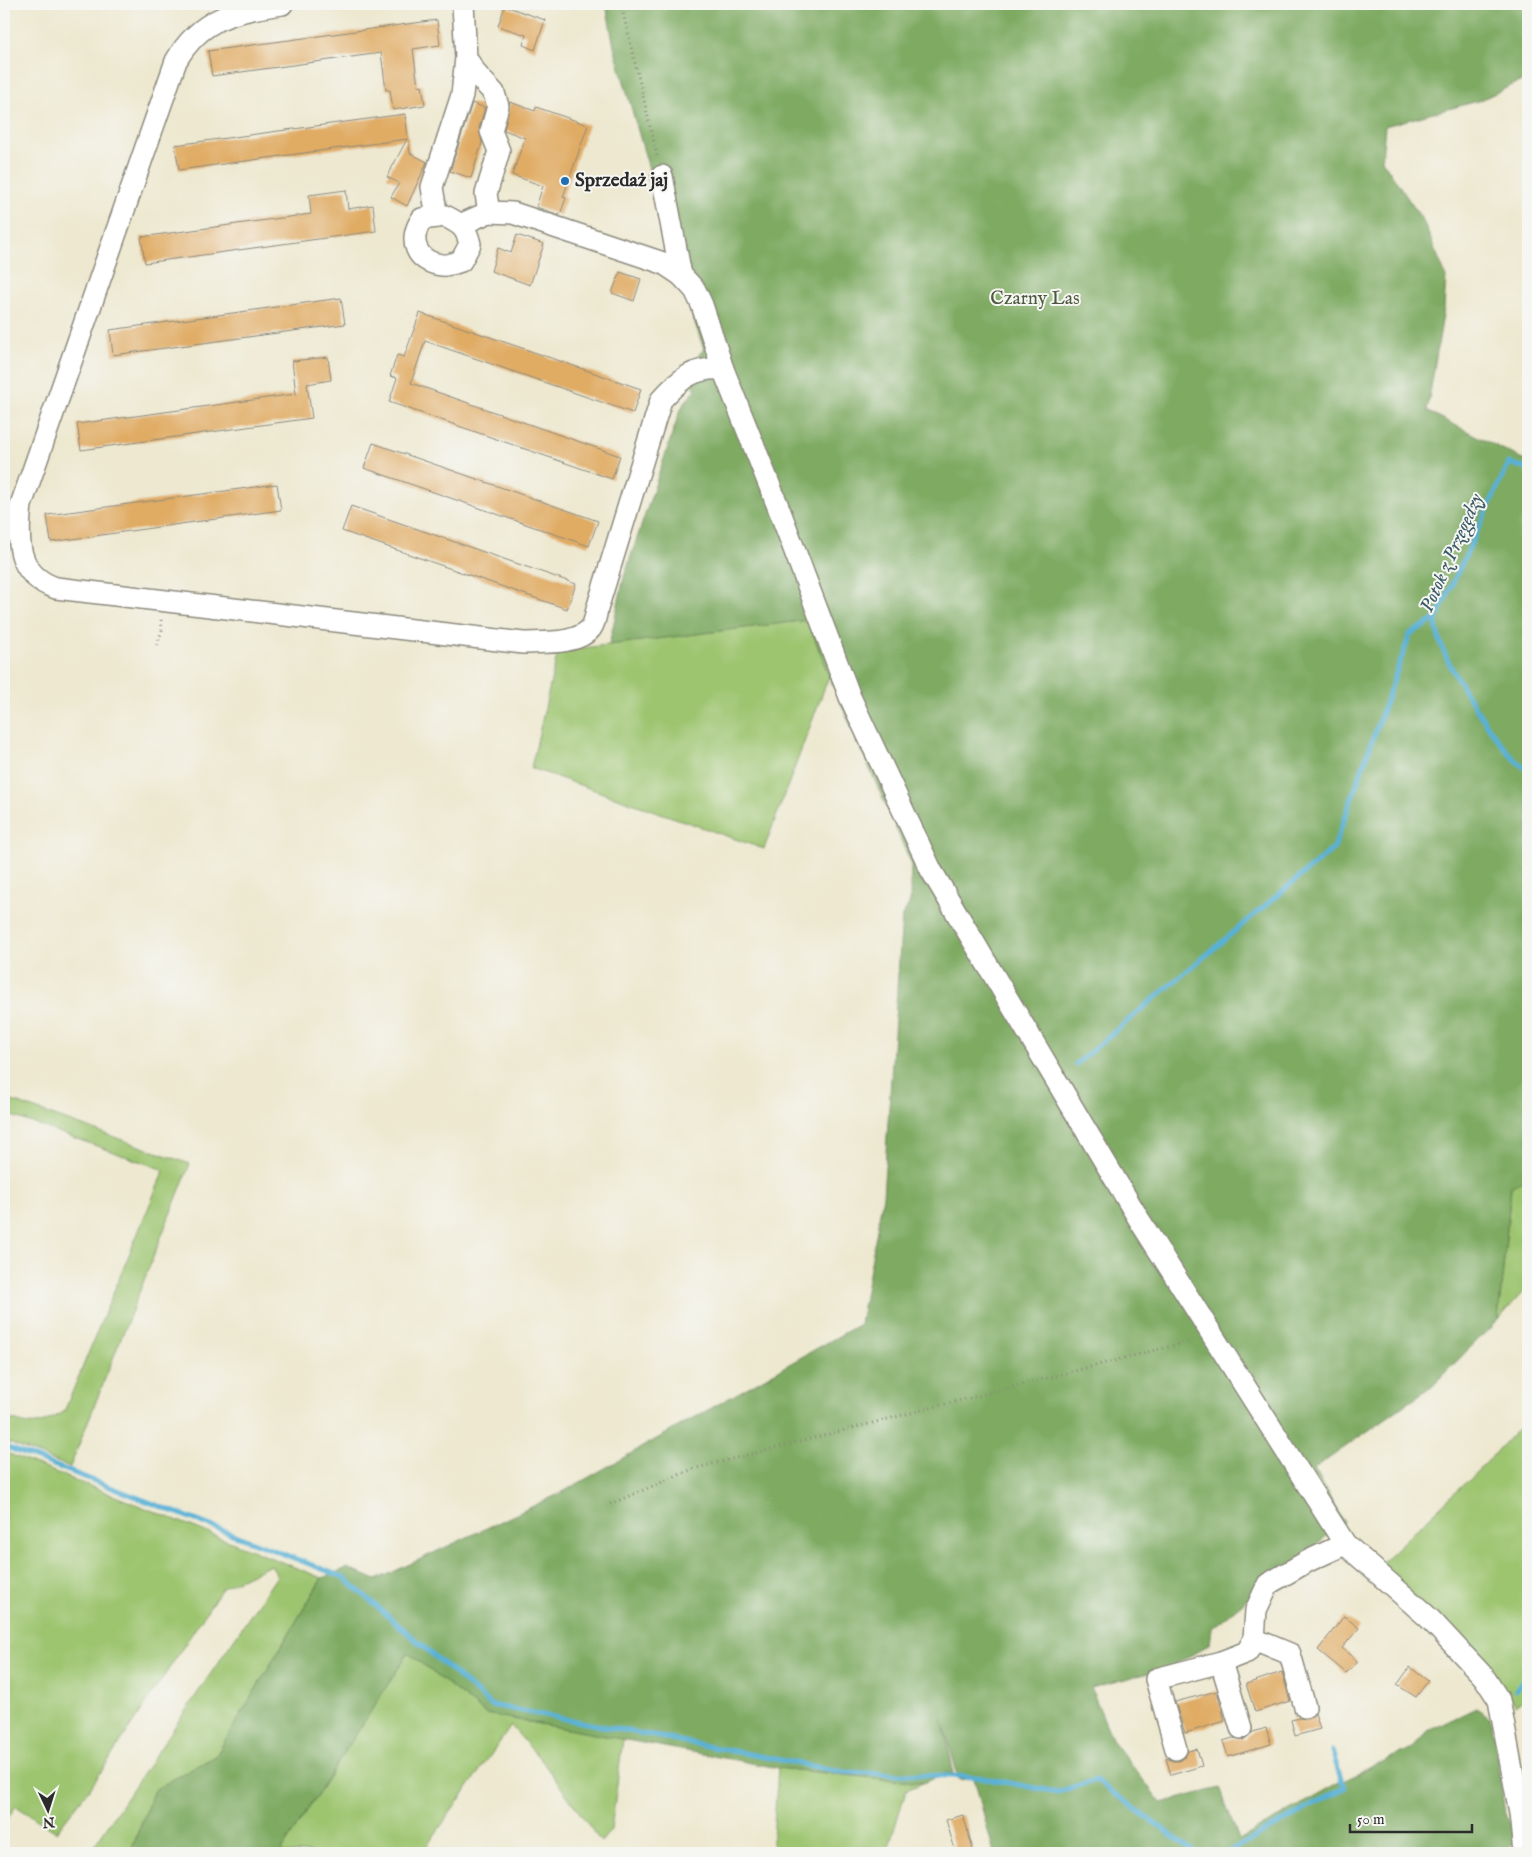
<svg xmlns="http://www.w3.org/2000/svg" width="1532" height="1857" viewBox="0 0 1532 1857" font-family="'IM FELL English',serif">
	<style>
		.green { fill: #9dc570; stroke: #64784e }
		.forest { fill: #7eaa62; stroke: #546a46 }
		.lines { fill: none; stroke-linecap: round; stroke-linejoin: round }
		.stream { stroke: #59b1d6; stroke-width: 5 }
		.building { fill: #e0ab63 }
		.minor-casing { stroke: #8c8a7d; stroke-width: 24 }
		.path { stroke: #8c8a7d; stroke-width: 3; stroke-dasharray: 1 4; stroke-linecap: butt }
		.minor { stroke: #fff; stroke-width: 21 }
		.poi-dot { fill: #1f6fb2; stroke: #f6f6f2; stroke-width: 2 }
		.labels { text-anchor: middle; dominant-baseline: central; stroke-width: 4; stroke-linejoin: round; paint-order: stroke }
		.poi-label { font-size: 19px; font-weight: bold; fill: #2b2b2b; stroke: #f6f6f2; text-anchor: start }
		.park-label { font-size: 19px; fill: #4d5940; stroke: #f6f6f2 }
		.water-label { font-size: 20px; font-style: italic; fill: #3b5a67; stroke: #f6f6f2 }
	</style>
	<rect width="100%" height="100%" fill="#f6f6f2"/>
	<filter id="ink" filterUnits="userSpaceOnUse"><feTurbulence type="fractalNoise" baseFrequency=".02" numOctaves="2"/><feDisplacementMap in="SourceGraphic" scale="10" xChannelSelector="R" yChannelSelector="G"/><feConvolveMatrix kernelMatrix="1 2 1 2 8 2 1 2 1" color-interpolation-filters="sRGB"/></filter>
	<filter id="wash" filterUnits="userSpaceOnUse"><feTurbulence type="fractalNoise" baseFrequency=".0096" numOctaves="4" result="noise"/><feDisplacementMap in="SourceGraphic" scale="20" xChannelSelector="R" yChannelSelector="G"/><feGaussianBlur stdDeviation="1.12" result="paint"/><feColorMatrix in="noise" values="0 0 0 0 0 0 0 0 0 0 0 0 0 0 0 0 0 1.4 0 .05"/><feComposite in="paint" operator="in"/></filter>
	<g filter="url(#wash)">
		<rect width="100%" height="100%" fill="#ede8cf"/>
		<g class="green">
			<path d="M808 620 829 676 764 849 531 768 558 651Z"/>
			<path d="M4 1098 190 1164 70 1467 4 1441V1417C35 1427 34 1428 64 1412L164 1170 4 1113Z"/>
			<path d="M1528 1123V1286L1498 1320 1511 1187Z"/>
			<path d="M1528 1418V1696L1515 1706 1495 1675 1380 1564 1486 1463Z"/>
			<path d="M4 1452 322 1578 216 1756 154 1790 130 1853H89L277 1576 271 1565 222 1588 93 1784 56 1832 16 1806 4 1824Z"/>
			<path d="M408 1653 486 1714 623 1739 611 1830 601 1842 542 1761 511 1726 422 1853H280Z"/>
			<path d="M778 1768 923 1783 906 1790 887 1853H772Z"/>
		</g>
		<path class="forest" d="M606 4H1528V78L1478 101 1385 126 1382 160 1423 221 1446 276 1444 309 1427 411 1528 462V1177L1511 1187 1498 1320 1433 1385 1314 1469 1344 1522 1212 1628 1210 1644 1171 1667 1091 1688 1113 1741 1161 1803 1220 1788 1239 1840 1339 1783 1412 1748 1428 1731 1476 1708 1490 1717 1492 1722 1504 1807 1517 1843 1492 1853H994L974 1778 959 1780 942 1719 954 1774 945 1773 923 1783 778 1768 486 1714 408 1653 280 1853H130L154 1790 216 1756 322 1578 347 1568 376 1580 561 1493 860 1324 883 1196 902 916 910 902 911 863 829 676 808 620 609 645 624 577 679 414 684 403 696 390 682 374 704 349 683 288 614 47Z"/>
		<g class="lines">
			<g class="stream">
				<path d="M1528 469 1509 463 1436 619C1434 653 1490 732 1513 758 1517 763 1523 766 1528 769"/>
				<path d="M1076 1064 1334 848 1410 634 1436 619"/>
				<path d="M4 1446 343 1577 491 1705 843 1772 977 1777 1057 1792 1096 1780 1195 1853"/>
				<path d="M1516 1690 1528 1674"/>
				<path d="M1226 1853 1344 1788 1332 1751"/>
			</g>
		</g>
		<g id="blocks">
			<g class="building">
				<path d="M505 6 545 20 535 50 523 45 526 35 498 26Z"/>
				<path d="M437 20 440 45 413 49 418 86 422 85 425 105 393 110 390 90H386L381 53 212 76 208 51Z"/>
				<path d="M510 102 535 111 536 107 588 125 563 197 566 198 560 215 536 207 543 186 512 175 525 138 504 130Z"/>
				<path d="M472 103 485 108 479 128 482 143 471 178 450 171Z"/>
				<path d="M405 114 410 153 427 162 407 206 391 197 399 183 387 177 407 139 179 170 175 145Z"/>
				<path d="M346 190 348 209 373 205 376 231 145 263 141 237 311 214 309 195Z"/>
				<path d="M517 235 544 244 530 285 491 271 498 248 511 253Z"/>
				<path d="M620 272 641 279 634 301 612 293Z"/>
				<path d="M341 298 345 324 113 355 110 330Z"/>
				<path d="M420 313 641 389 633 413 425 341 411 383 620 456 612 479 389 402 397 378 390 376 397 355 404 357Z"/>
				<path d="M328 357 331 380 307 384 312 418 81 450 77 424 296 394 292 361Z"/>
				<path d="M373 443 598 521 589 546 364 468Z"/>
				<path d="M277 484 281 510 51 542 47 515Z"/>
				<path d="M351 506 576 584 567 609 342 531Z"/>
				<path d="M1344 1616 1359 1628 1342 1648 1358 1662 1346 1673 1318 1650Z"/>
				<path d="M1410 1667 1428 1681 1416 1697 1397 1685Z"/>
				<path d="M1282 1672 1290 1701 1255 1712 1246 1684Z"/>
				<path d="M1217 1691 1225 1721 1185 1733 1175 1702Z"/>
				<path d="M1315 1713 1320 1729 1295 1736 1291 1720 1300 1718 1308 1719Z"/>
				<path d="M1266 1728 1271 1744 1228 1757 1223 1741 1233 1738 1245 1740 1253 1732Z"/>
				<path d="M1197 1749 1202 1766 1171 1775 1166 1758 1173 1761H1180L1185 1757 1188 1751Z"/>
				<path d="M963 1815 974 1853H956L946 1820Z"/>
			</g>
		</g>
	</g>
	<g filter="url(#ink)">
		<use href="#blocks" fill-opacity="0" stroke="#8c8a7d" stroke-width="1"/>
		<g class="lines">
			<g class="minor-casing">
				<g id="minor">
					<path d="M282 4C235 11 201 17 176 61L21 505C17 540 16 575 56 588L523 643C543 642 577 645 591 628 594 624 596 615 597 609L661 400C680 379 693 367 723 369"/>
					<path d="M466 58 477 75 494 93 498 106 491 131 499 151 486 194 489 212"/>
					<path d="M662 176 681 275"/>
					<path d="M445 216C461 224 466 227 470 244L461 261C455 263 448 266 442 265 415 262 408 239 422 219Z"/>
					<path d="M437 217 432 187 462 95 466 58 463 4"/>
					<path d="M462 224 489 212 513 213 663 263 681 275 695 290 702 305 723 369 779 509 850 697 931 870 1140 1221 1345 1544 1429 1618 1484 1677 1499 1700 1520 1813 1524 1853"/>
					<path d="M1254 1639 1290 1654 1305 1707"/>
					<path d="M1221 1662 1241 1728"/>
					<path d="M1176 1749 1156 1679 1221 1662 1247 1652 1254 1639 1256 1610 1268 1584 1308 1561 1345 1544"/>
				</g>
			</g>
			<g class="path">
				<path d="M621 4 658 159"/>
				<path d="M157 645 162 630 161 618"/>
				<path d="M610 1504 693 1469 1195 1340"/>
			</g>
			<use href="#minor" class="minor"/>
		</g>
	</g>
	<circle class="poi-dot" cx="565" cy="181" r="5"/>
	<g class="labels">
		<g class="poi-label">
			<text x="575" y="181">Sprzedaż jaj</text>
		</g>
		<g class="park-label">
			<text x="1035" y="299">Czarny Las</text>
		</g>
		<g class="water-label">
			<text transform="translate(1452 553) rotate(-66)">Potok z Przegędzy</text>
		</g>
	</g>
	<rect width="1532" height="1857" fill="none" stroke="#f6f6f2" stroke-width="20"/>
	<g transform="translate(48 1810) rotate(176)" stroke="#f6f6f2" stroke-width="4" paint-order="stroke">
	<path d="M0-4L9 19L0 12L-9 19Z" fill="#2b2b2b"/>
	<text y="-8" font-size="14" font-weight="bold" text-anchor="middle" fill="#2b2b2b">N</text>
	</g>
	<path d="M1350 1824v8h122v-8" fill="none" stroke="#2b2b2b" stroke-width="2.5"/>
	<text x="1357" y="1824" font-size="15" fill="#2b2b2b" stroke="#f6f6f2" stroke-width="4" paint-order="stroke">50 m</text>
</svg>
